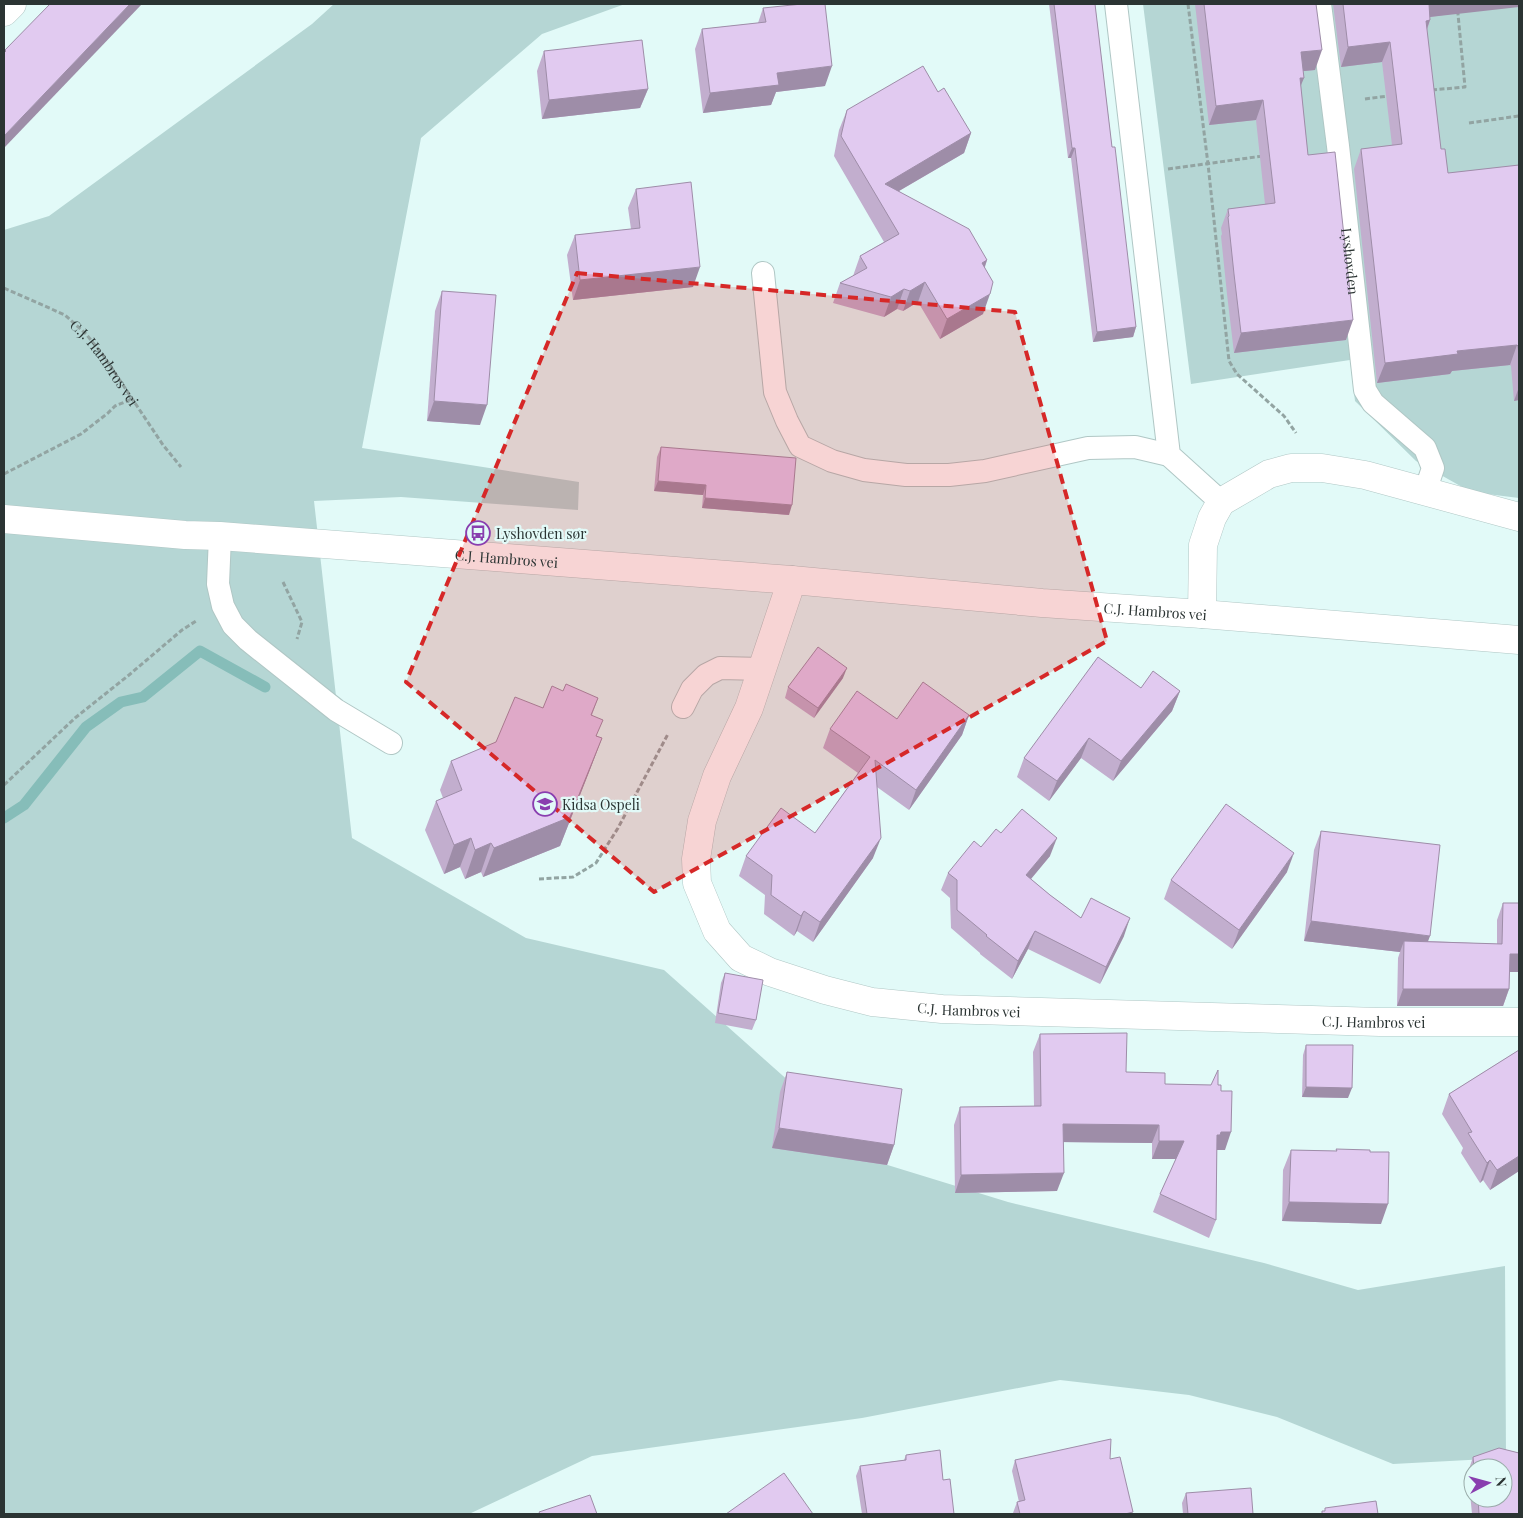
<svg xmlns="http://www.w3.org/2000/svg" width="1523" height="1518" viewBox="0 0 1523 1518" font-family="'Playfair Display',serif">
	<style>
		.green { fill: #b5d6d4 }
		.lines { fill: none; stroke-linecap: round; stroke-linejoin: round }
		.stream { stroke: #86bdb9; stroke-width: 11 }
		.service-casing { stroke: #b0c7c5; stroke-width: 24 }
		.minor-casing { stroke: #b0c7c5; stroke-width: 29 }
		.secondary-casing { stroke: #b0c7c5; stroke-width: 29 }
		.path { stroke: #92a4a2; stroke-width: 3; stroke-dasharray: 5 2.5; stroke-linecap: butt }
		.service { stroke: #fff; stroke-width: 22 }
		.minor { stroke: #fff; stroke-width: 28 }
		.secondary { stroke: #fff; stroke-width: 28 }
		.wall { fill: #c2aece; fill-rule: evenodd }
		.shaded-wall { fill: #9e8da8 }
		.building { fill: #e1caf0; stroke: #9e8da8 }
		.marked { fill: #d62828; fill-opacity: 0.2; stroke: #d62828; stroke-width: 4; stroke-dasharray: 10 6; stroke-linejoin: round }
		.labels { text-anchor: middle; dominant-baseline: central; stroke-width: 4.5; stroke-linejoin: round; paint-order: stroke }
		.street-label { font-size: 14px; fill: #2b3433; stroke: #e2faf8 }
		.poi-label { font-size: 14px; fill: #2b3433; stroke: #e2faf8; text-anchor: start }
	</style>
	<rect width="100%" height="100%" fill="#e2faf8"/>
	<g class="green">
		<path d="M334 4H625L542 34 421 138 362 448 579 482 578 510 401 497 314 501 352 838 526 938 664 970 881 1163 1008 1202 1264 1263 1358 1290 1505 1266 1506 1458 1393 1464 1277 1417 1189 1395 1060 1380 862 1418 592 1456 469 1514H4V230L49 216 312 24Z"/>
		<path d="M1143 4H1519V498L1471 492 1416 461 1355 401 1350 360 1191 384Z"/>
	</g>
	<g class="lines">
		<path class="stream" d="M4 818 24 805 86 727 121 702 143 697 200 651 265 687"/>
		<g class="service-casing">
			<g id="service">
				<path d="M1116 4 1169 455 1221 502"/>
				<path id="s2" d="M1320 4 1338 146 1365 390 1373 403 1425 448 1433 468 1425 492"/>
				<path d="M763 273 775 392 787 421 800 446 832 461 864 470 906 475H949L985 471 1088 448 1135 447 1169 455"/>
				<path d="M220 536 218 584 223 606 233 625 248 640 336 710 391 743"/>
				<path d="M683 707 692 689 706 675 720 668 763 669"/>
			</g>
		</g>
		<g class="minor-casing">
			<g id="minor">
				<path d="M4 12 12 4"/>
				<path id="s3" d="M792 580 749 708 717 776 702 821 696 859 697 883 717 931 741 958 770 972 825 990 872 1002 942 1009 1380 1022H1519"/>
				<path d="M1202 614 1203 545 1212 518 1221 502 1269 474 1291 468H1322L1365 475 1519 517"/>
			</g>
		</g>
		<g class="secondary-casing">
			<g id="secondary">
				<path id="s4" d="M4 519 185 535 220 536 792 580 1042 603 1202 614 1519 640"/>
			</g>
		</g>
		<g class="path">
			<path d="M1188 4 1208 164 1229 361 1237 374 1284 416 1296 433"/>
			<path d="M1432 90 1465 87 1457 4"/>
			<path d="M1365 99 1388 96"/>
			<path d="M1469 123 1519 116"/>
			<path d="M1168 169 1263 156"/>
			<path id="s1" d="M4 288 65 315 86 334 103 355 163 445 181 467"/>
			<path d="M4 474 81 434 108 413 115 406 132 399"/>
			<path d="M283 582 302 622 297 639"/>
			<path d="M4 785 75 718 129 675 182 630 196 621"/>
			<path d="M539 879 573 877 596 863 618 828 668 734"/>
		</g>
		<use href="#service" class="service"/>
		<use href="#minor" class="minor"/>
		<use href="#secondary" class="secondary"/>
	</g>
	<g class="wall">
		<path d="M1049 4H1095L1112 147 1136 327 1133 337 1093 342 1071 158H1068Z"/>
		<path d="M1195 4H1316L1315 70 1303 71 1301 86 1308 155 1346 340 1234 353 1227 294 1221 236 1222 234 1221 228 1228 209 1265 204 1256 120 1209 125Z"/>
		<path d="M1333 4H1519L1430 17V20L1427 30 1441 149 1448 173 1519 165V400L1514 401 1511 366 1510 365 1452 371 1450 374 1377 383 1354 169 1361 149 1392 145 1382 62 1341 67Z"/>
		<path d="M763 8 825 86 776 92 771 105 703 113 695 49 702 29 758 23Z"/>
		<path d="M544 51 648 89 640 108 542 119 537 71Z"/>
		<path d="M938 92 971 133 964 153 899 191 987 260 985 267 983 314 940 339 918 302 903 311 897 309 884 317 833 303 840 283 853 276 860 256 884 242 834 156 839 130 847 110Z"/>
		<path d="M636 189 693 287 573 300 567 255 575 235 631 229 628 208Z"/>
		<path d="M442 291 480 425 427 421 435 311Z"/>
		<path d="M661 447 789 515 702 508 703 495 654 491 657 457Z"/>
		<path d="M843 678 814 718 785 698 788 687Z"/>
		<path d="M1141 688 1180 691 1172 711 1113 781 1081 758 1049 801 1017 777 1024 758Z"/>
		<path d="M563 691 598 698 592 715 597 736 602 738 591 767 560 846 483 877 481 872 465 879 460 867 444 874 425 830 436 801 443 798 440 790 451 761 496 742 543 708Z"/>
		<path d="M969 715 962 735 909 810 877 787 873 858 813 942 797 931 794 936 764 914 765 895 739 876 746 856 815 833 858 773 823 748 830 729 897 719Z"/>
		<path d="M1321 831 1428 941 1497 944V920L1503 903H1519V972H1510L1509 989 1503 1006H1397L1398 958 1400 952 1304 941 1314 850Z"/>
		<path d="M1001 833 1050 856 1031 879 1050 895 1081 918 1124 936 1100 984 1028 949 1012 979 980 954V953L951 928 950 898 941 890 948 873 981 847Z"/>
		<path d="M1287 872 1232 949 1164 899 1171 880Z"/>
		<path d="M725 973 756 1020 752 1030 715 1023 721 983Z"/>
		<path d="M1040 1034 1126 1072 1165 1084 1218 1085 1225 1150H1217L1216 1220 1209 1238 1153 1212 1160 1194 1176 1159H1152V1143L1063 1142 1057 1191 955 1193 954 1125 960 1107 1034 1106 1033 1052Z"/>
		<path d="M1306 1045 1348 1098 1302 1097 1303 1055Z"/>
		<path d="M1519 1050V1171L1490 1190 1483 1180 1480 1183 1461 1153 1463 1148 1442 1114 1449 1094Z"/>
		<path d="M787 1072 894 1145 887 1165 772 1148 780 1092Z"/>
		<path d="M1336 1149 1381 1224 1282 1221 1283 1170 1291 1150 1336 1151Z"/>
		<path d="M1499 1448 1519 1453V1514H1472L1468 1472 1473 1457ZM1473 1468H1503V1498H1473Z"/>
		<path d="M906 1455 943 1480 954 1514H862L856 1476 860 1466 904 1460Z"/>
		<path d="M1110 1459 1133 1514H1014L1013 1513 1017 1502H1019L1012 1471 1015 1460Z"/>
		<path d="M1186 1493 1253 1514H1183L1182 1503Z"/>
	</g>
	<g class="shaded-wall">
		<path d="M130 4H142L4 148V136Z"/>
		<path d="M1426 4H1519V7L1421 18Z"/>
		<path d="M1430 20 1423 40 1426 21Z"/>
		<path d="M1390 42 1382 62 1341 67 1348 47Z"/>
		<path d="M1322 50 1315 70 1294 72 1301 52Z"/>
		<path d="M832 66 825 86 776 92 771 105 703 113 710 93 777 73Z"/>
		<path d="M1300 78H1304L1296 97Z"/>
		<path d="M648 89 640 108 542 119 549 100Z"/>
		<path d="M1263 100 1256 120 1209 125 1216 106Z"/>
		<path d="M971 133 964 153 880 202 885 184Z"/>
		<path d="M1072 148H1075L1071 158H1068Z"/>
		<path d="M987 260 980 280 982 263Z"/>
		<path d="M700 267 693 287 573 300 580 280Z"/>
		<path d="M925 282 918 302 903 311 910 291Z"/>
		<path d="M904 289 897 309 884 317 891 297Z"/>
		<path d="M990 294 983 314 940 339 947 319Z"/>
		<path d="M1353 320 1346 340 1234 353 1241 333Z"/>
		<path d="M1136 327 1133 337 1093 342 1097 332Z"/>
		<path d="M1517 345 1510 365 1452 371 1450 374 1377 383 1385 363 1457 351Z"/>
		<path d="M1519 387V400L1514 401Z"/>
		<path d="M434 401 487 405 480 425 427 421Z"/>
		<path d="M658 481 706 485 703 495 654 491Z"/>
		<path d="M705 498 792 505 789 515 702 508Z"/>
		<path d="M847 668 843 678 814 718 818 708Z"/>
		<path d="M1180 691 1172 711 1113 781 1121 761Z"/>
		<path d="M969 715 962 735 909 810 916 790Z"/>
		<path d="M602 738 591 767 560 846 483 877 494 848Z"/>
		<path d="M1089 738 1081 758 1049 801 1057 781Z"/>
		<path d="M471 838 460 867 444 874 454 845Z"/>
		<path d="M881 838 873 858 813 942 820 922Z"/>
		<path d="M1057 838 1050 856 1020 892 1026 875Z"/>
		<path d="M491 843 481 872 465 879 475 850Z"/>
		<path d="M1294 853 1287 872 1232 949 1239 930Z"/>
		<path d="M804 911 797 931 794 936 801 916Z"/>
		<path d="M1130 918 1124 936 1100 984 1106 967Z"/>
		<path d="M1311 921 1430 936 1423 955 1404 941 1400 952 1304 941Z"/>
		<path d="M1035 931 1028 949 1012 979 1018 961Z"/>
		<path d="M1510 954H1519V972H1504Z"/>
		<path d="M1403 989H1509L1503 1006H1397Z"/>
		<path d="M1306 1087 1352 1088 1348 1098 1302 1097Z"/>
		<path d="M1063 1124 1159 1125 1152 1143 1056 1142Z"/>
		<path d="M779 1128 894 1145 887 1165 772 1148Z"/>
		<path d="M1221 1132H1231L1225 1150H1215L1217 1135Z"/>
		<path d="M1159 1141H1184L1178 1159H1152Z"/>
		<path d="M1519 1156V1171L1490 1190 1497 1170Z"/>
		<path d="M1490 1160 1483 1180 1480 1183 1487 1163Z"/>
		<path d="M1064 1173 1057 1191 955 1193 961 1175Z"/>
		<path d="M1289 1202 1388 1204 1381 1224 1282 1221Z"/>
	</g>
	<g class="building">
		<path d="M50 4H130L4 136V53L6 51 5 50Z"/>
		<path d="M802 4H825L832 66 777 73 779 85 710 93 702 29 766 22 763 8Z"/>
		<path d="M1054 4H1095L1112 147H1115L1136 327 1097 332 1075 148H1072Z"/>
		<path d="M1204 4H1316L1322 50 1301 52 1304 78H1300L1308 155 1335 152 1353 320 1241 333 1234 274 1228 217 1229 216 1228 209 1275 203 1263 100 1216 106Z"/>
		<path d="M1343 4H1429L1430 20 1426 21 1441 149H1445L1448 173 1519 165V355L1518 346 1517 345 1457 351 1458 354 1385 363 1361 149 1402 144 1390 42 1348 47Z"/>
		<path d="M642 40 648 89 549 100 544 51Z"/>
		<path d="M923 66 938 92 944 88 971 133 885 184 969 229 987 260 982 263 993 282 990 294 947 319 925 282 910 291 904 289 891 297 840 283 867 268 860 256 899 234 841 136 847 110Z"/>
		<path d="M691 182 700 267 580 280 575 235 640 228 636 189Z"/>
		<path d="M442 291 496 295 487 405 434 401Z"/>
		<path d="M661 447 796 458 792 505 705 498 706 485 658 481Z"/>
		<path d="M818 647 847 668 818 708 788 687Z"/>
		<path d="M1098 657 1141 688 1153 671 1180 691 1121 761 1089 738 1057 781 1024 758Z"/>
		<path d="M923 682 969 715 916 790 875 760 881 838 820 922 804 911 801 916 771 895 772 875 746 856 781 808 815 833 870 757 830 729 857 691 897 719Z"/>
		<path d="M566 684 598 698 591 715 603 720 596 736 602 738 570 817 494 848 491 843 475 850 471 838 454 845 436 801 462 790 451 761 496 742 515 697 543 708 552 686 563 691Z"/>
		<path d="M1226 804 1294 853 1239 930 1171 880Z"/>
		<path d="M1022 809 1057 838 1026 875 1050 895 1081 918 1091 898 1130 918 1106 967 1035 931 1018 961 986 936 987 935 957 910V880L948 873 974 841 981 847 996 829 1001 833Z"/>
		<path d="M1321 831 1440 845 1430 936 1311 921Z"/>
		<path d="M1503 903H1519V954H1510L1509 989H1403L1404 941 1502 944Z"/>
		<path d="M725 973 763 980 756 1020 718 1013Z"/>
		<path d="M1127 1033 1126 1072 1165 1073V1084L1211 1085 1218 1070V1085H1221V1091H1232L1231 1132H1221L1220 1135H1217L1216 1220 1160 1194 1184 1141H1159V1125L1063 1124 1064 1173 961 1175 960 1107 1041 1106 1040 1034Z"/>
		<path d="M1306 1045H1353L1352 1088 1306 1087Z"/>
		<path d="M1519 1050V1156L1497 1170 1490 1160 1487 1163 1468 1133 1472 1132 1449 1094Z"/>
		<path d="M787 1072 902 1089 894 1145 779 1128Z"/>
		<path d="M1336 1149 1370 1150V1152H1389L1388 1204 1289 1202 1291 1150 1337 1151Z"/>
		<path d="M1111 1439 1110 1459 1120 1457 1133 1512 1125 1514H1020L1017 1502 1025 1500 1015 1460Z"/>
		<path d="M1499 1448 1519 1453V1514H1479L1478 1498H1503V1468H1474L1473 1457Z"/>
		<path d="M940 1450 943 1480 950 1479 954 1514H867L860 1466 906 1460V1455Z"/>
		<path d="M784 1473 813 1514H726Z"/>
		<path d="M1251 1488 1253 1514H1188L1186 1493Z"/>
		<path d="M590 1495 597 1514H540L539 1512Z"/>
		<path d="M1376 1501 1378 1514H1322V1511H1325V1508Z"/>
	</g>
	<path class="marked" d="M577 273 1015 312 1107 641 654 892 406 682Z"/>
	<defs>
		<g id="bus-ring" transform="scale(1.25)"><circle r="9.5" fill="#e2faf8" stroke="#893eaf" stroke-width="1.5"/><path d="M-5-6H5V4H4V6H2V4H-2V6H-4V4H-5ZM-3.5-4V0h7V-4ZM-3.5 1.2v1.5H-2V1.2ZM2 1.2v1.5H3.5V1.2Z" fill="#893eaf"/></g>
		<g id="school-ring" transform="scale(1.25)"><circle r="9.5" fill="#e2faf8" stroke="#893eaf" stroke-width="1.5"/><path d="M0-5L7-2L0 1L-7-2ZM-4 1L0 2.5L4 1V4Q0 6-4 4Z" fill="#893eaf"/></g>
	</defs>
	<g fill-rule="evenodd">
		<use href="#bus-ring" x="478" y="533"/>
		<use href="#school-ring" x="545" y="804"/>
	</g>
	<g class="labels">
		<g class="street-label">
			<text stroke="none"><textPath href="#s2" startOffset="259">Lyshovden</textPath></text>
			<text stroke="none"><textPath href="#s1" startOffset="129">C.J. Hambros vei</textPath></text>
			<text stroke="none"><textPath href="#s4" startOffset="504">C.J. Hambros vei</textPath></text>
			<text stroke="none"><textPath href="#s4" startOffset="1155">C.J. Hambros vei</textPath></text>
			<text stroke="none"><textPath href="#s3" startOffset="644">C.J. Hambros vei</textPath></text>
			<text stroke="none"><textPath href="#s3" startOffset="1049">C.J. Hambros vei</textPath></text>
		</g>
		<g class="poi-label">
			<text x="496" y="533">Lyshovden sør</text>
			<text x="562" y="804">Kidsa Ospeli</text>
		</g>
	</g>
	<rect width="1523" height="1518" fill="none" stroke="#2b3433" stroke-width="10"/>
	<g transform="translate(1488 1483) rotate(84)"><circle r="24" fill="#e2faf8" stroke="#99aba9"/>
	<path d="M0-4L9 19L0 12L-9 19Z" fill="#893eaf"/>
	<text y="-8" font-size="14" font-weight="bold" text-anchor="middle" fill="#2b3433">N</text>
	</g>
</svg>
